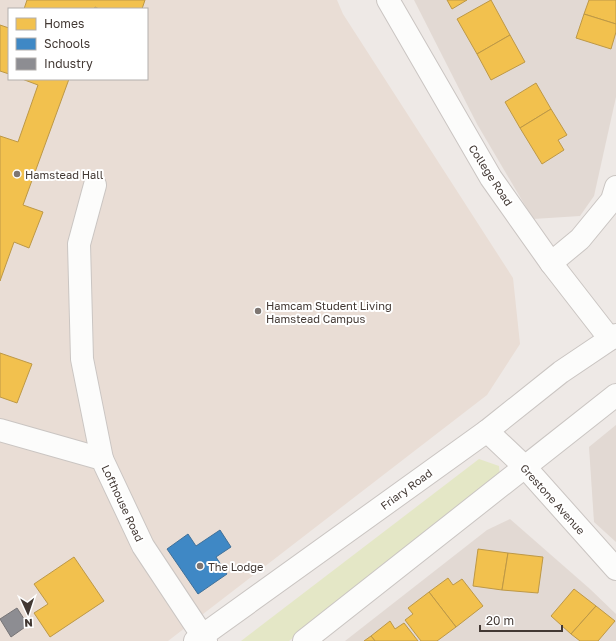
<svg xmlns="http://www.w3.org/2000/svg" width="616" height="641" viewBox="0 0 616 641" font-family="'Golos Text',sans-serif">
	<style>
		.residential { fill: #e2d9d3 }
		.education { fill: #e9ddd5; fill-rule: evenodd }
		.green { fill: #e4e7c6 }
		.homes { fill: #f2c14e; stroke: #bd9846 }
		.schools { fill: #3f88c5; stroke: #407099 }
		.industry { fill: #8d8d92; stroke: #767476 }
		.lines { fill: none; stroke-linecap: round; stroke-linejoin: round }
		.minor-casing { stroke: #cac5c2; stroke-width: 24 }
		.minor { stroke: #fcfcfb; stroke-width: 22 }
		.poi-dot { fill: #7e7672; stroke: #fff; stroke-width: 1.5 }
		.labels { text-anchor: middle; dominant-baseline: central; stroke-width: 4; stroke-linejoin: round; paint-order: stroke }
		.poi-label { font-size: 11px; fill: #423833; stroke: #fff; text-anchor: start }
		.street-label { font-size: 11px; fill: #423833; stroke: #fff }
	</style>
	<rect width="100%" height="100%" fill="#eee9e6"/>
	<g class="residential">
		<path d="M414 0H616V97L594 196 580 216 533 219 477 124Z"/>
		<path d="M616 425V542L594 522 589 447Z"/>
		<path d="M510 519 590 589 616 614V641H345L487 530Z"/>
	</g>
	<path class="education" d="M0 0H337L343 14 513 278 520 344 487 395 168 641H0ZM9 9H147V79H9Z"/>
	<path class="green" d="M479 459 499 466 500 477 289 641H241Z"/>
	<g class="homes">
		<path d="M27 0H145L142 9H99L95 7 94 9H24Z"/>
		<path d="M447 0H467L452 9Z"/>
		<path d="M491 0 510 35 477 54 457 19Z"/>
		<path d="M589 0H616V24L584 14Z"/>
		<path d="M584 14 616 24V32L611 49 576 38Z"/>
		<path d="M0 25 9 28V74L0 71Z"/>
		<path d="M510 35 525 62 491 80 477 54Z"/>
		<path d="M22 79H69L23 205 43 212 29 248 14 242 0 281V136L18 142 38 85Z"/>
		<path d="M536 83 551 109 520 128 505 102Z"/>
		<path d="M551 109 567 135 558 140 564 150 542 164 520 128Z"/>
		<path d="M0 353 32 364 17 403 0 397Z"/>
		<path d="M478 549 508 553 502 590 473 586Z"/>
		<path d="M508 553 543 557 538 593 502 590Z"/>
		<path d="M74 557 104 601 50 637 34 613 48 604 34 584Z"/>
		<path d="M448 578 453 585 462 579 483 606 456 627 429 592Z"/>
		<path d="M574 589 596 606 571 634 551 616Z"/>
		<path d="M429 592 456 627 437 641H421L405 620 413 614 408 608Z"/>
		<path d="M596 606 615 621 598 641H580L571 634Z"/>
		<path d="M390 621 395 629 404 623 418 641H375L371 636Z"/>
		<path d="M371 636 375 641H364Z"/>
	</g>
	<path class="schools" d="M220 530 231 547 216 557 227 574 198 594 167 549 188 534 196 546Z"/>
	<path class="industry" d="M17 608 28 625 11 637 0 619Z"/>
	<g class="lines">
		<g class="minor-casing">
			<g id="minor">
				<path d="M388 0 491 178 551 263 610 339"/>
				<path d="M95 185 79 244 82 359 102 459"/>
				<path d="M551 263 580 239 612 200 616 187"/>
				<path d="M0 430 102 459 143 546 206 641"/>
				<path d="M487 431 525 467 616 569"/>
				<path d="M195 641 487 431 561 372 616 335"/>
				<path d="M304 641 616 395"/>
			</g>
		</g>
		<use href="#minor" class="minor"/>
	</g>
	<g class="poi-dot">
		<circle cx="17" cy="174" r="4"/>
		<circle cx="258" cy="311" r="4"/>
		<circle cx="200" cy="566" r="4"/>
	</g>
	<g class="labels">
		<g class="poi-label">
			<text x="25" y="174">Hamstead Hall</text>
			<text x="266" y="305">Hamcam Student Living<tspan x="266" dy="13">Hamstead Campus</tspan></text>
			<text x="208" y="566">The Lodge</text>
		</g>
		<g class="street-label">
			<text transform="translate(491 175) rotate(57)">College Road</text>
			<text transform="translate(406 489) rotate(-36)">Friary Road</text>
			<text transform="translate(553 499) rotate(48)">Grestone Avenue</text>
			<text transform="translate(123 503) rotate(65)">Lofthouse Road</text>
		</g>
	</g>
	<rect x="8" y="8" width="140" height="72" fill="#ffffff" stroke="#b3afad"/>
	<rect x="16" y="18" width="20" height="12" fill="#f2c14e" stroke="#b3afad"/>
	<text x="44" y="28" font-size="12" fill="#423833">Homes</text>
	<rect x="16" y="38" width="20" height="12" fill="#3f88c5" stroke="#b3afad"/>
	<text x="44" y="48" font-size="12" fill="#423833">Schools</text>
	<rect x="16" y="58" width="20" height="12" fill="#8d8d92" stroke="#b3afad"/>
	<text x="44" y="68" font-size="12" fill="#423833">Industry</text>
	<g transform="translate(28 613) rotate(177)" stroke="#ffffff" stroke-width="3" paint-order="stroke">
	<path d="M0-3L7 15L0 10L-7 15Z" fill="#423833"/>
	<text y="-6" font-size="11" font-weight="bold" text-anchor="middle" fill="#423833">N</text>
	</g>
	<path d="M480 625v6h82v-6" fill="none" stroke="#423833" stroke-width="2"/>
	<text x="486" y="625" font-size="12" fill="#423833" stroke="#ffffff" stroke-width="3" paint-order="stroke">20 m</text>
</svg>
